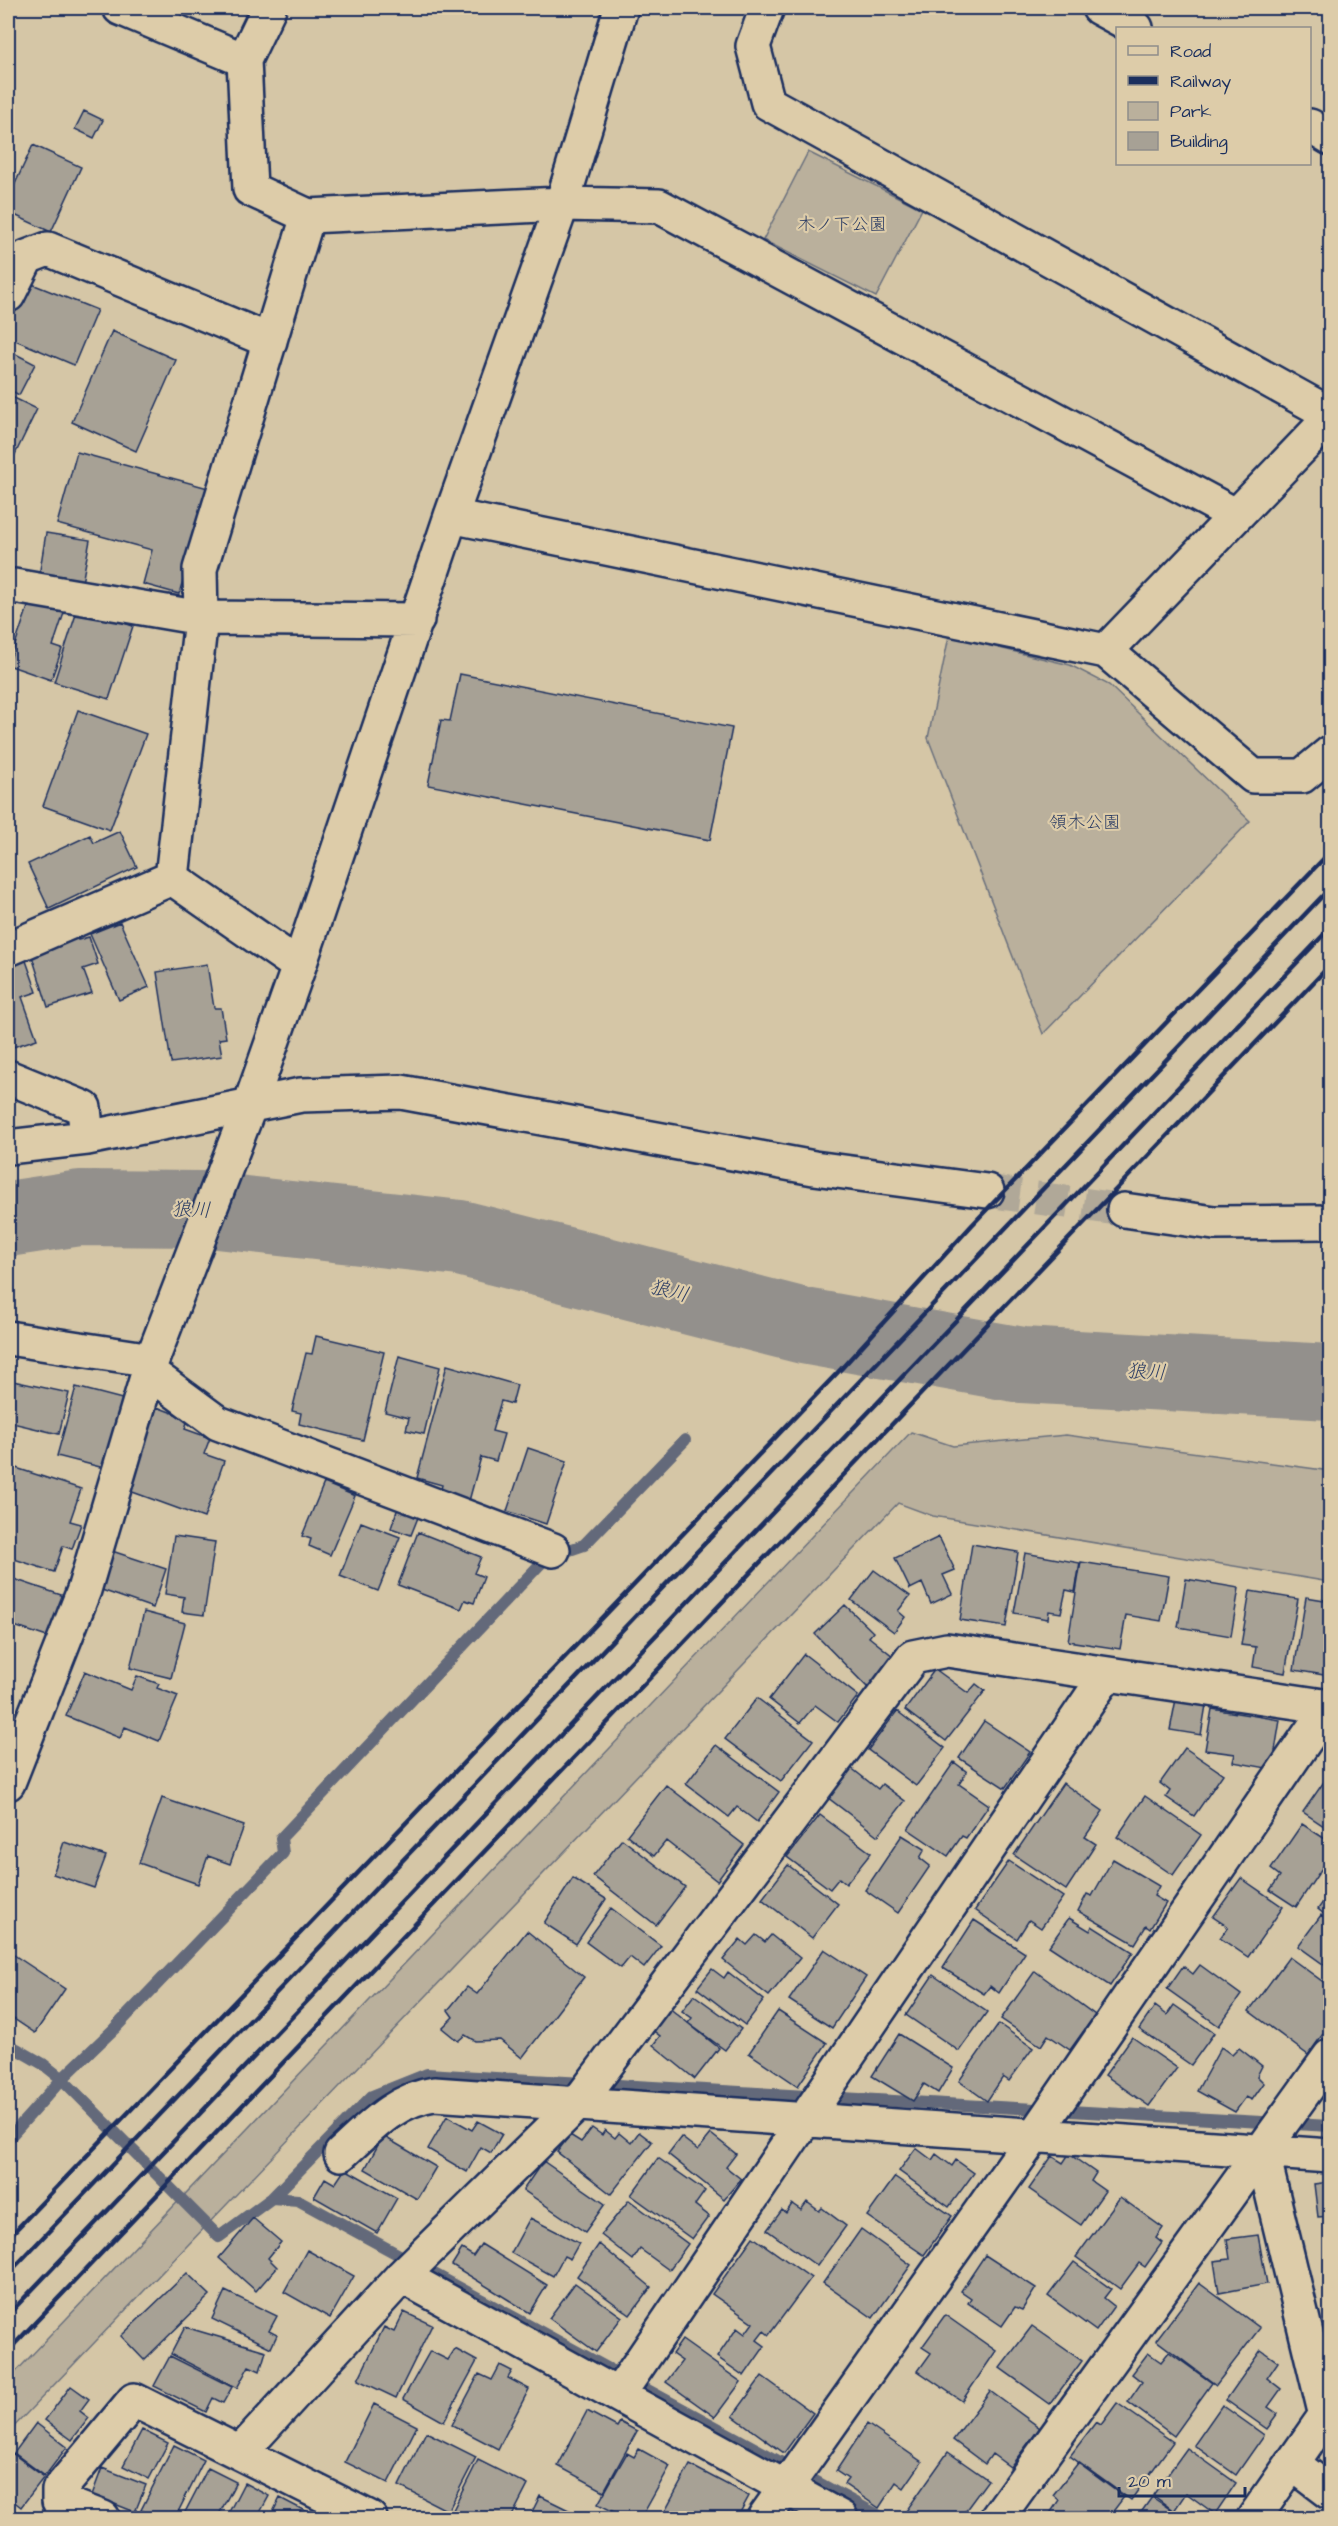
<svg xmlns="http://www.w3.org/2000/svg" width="1338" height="2526" viewBox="0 0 1338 2526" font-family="'Architects Daughter','Klee One',sans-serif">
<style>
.green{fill:#bab09c;stroke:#6a707d;stroke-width:1.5}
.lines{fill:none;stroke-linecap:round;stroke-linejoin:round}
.stream{stroke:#63697a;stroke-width:12}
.river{stroke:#93908c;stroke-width:76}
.building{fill:#a7a195;stroke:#1b2f5e;stroke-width:1.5}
.street-tunnel{stroke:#b0a898;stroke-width:33;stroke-dasharray:33 16;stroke-linecap:butt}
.street-casing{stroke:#1b2f5e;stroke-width:38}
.street{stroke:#ddcca9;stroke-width:33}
.rail{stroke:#1b2f5e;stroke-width:4.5}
.labels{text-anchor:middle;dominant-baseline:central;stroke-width:4.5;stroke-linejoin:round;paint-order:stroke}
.park-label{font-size:18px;fill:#2b3c64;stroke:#ddcca9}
.water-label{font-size:20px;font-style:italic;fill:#2d3e65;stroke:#ddcca9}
</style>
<rect width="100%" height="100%" fill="#d5c6a6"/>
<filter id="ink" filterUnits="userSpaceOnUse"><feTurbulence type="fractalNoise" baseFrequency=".0167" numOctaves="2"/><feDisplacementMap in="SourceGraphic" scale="12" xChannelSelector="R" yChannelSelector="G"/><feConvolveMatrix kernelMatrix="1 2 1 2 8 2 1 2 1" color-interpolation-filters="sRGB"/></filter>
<g filter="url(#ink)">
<path class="green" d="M808 152 922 209 876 297 763 240Z
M949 636 1070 665 1109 685 1250 821 1043 1034 928 738Z
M911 1432 953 1446 1066 1435 1330 1471V1582L933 1516 898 1503 8 2433V2380Z"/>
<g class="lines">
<path class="stream" d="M8 2044 43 2064 62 2079 219 2237 272 2198 372 2096 427 2074 1330 2126
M8 2139 62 2079 114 2029 283 1853 281 1838 546 1558 584 1545 685 1440
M272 2198 298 2200 883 2518"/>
<path class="river" d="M8 1219 80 1208 201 1209 460 1238 804 1326 1022 1365 1330 1382"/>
</g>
<path class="building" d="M84 111 103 120 94 138 75 129Z
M33 145 81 167 51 232 8 212V199Z
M27 282 97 310 74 365 8 337V328Z
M112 331 176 360 136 451 72 422Z
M8 350 35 364 19 395 8 389Z
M8 395 37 409 8 469Z
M77 452 208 488 179 594 143 584 152 550 57 524Z
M46 533 90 540 82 583 39 576Z
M30 601 64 613 53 646 62 649 51 680 8 665Z
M78 608 133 626 109 699 54 682Z
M460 674 732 728 710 840 428 785 441 720 450 721Z
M78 710 146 734 110 830 43 806Z
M120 831 137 867 49 909 28 864 90 835 94 843Z
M120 922 149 987 119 1000 90 934Z
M89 937 98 964 83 969 92 993 48 1007 31 953 77 938 78 940Z
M24 955 37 992 22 997 37 1039 13 1047 11 1040 8 1041V960Z
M207 964 214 1008H221L226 1038 219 1039 222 1056 171 1063 157 972Z
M316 1336 384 1352 363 1440 299 1424 301 1413 292 1411 306 1353 312 1354Z
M399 1356 440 1367 424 1434 406 1430 409 1418 385 1412Z
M447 1365 517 1385 512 1404 501 1401 492 1431 504 1434 496 1461 481 1457 469 1501 440 1493 442 1485 417 1478Z
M8 1379 13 1381 8 1402Z
M13 1381 69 1393 59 1434 8 1422V1405Z
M76 1387 126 1400 108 1469 57 1456Z
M157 1407 188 1419 185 1429 210 1438 204 1454 224 1461 204 1518 127 1490Z
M528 1448 567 1461 546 1524 507 1511Z
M16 1468 81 1489 70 1521 81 1524 72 1549 63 1546 54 1572 8 1557V1494Z
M324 1483 355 1496 330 1555 309 1546 311 1539 302 1536Z
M400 1502 421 1510 411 1535 391 1528Z
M361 1522 400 1537 378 1591 340 1576Z
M418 1532 481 1557 474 1573 484 1577 474 1603 465 1600 461 1609 398 1585Z
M174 1536 215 1542 204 1615 182 1612 184 1597 165 1594Z
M939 1537 955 1570 943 1575 952 1594 931 1604 922 1583 910 1589 895 1558Z
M972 1544 1018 1552 1006 1627 960 1620Z
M109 1550 166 1569 153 1608 96 1588Z
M1025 1553 1080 1563 1075 1592 1066 1590 1061 1613 1049 1611 1048 1619 1014 1613Z
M1081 1562 1169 1576 1161 1621 1126 1615 1120 1649 1068 1641Z
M874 1570 910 1596 898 1611 905 1617 894 1632 851 1600Z
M8 1577 64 1596 50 1638 8 1624Z
M1186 1579 1239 1588 1231 1636 1178 1627Z
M1250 1591 1298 1599 1285 1673 1253 1667 1256 1647 1241 1645Z
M1306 1597 1330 1601V1676L1294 1670Z
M845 1605 873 1632 869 1637 894 1657 870 1690 815 1634Z
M144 1612 185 1623 171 1678 130 1668Z
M804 1654 858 1696 838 1722 815 1705 800 1723 769 1699Z
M935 1669 968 1693 976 1684 985 1691 946 1741 905 1710Z
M85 1671 131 1690 137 1676 159 1684 157 1688 178 1696 159 1741 125 1727 120 1738 66 1716Z
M757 1698 813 1740 781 1781 725 1739Z
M1176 1699 1206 1705 1201 1735 1170 1730Z
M1212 1709 1280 1720 1272 1769 1233 1762 1235 1754 1205 1750Z
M897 1711 945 1748 916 1786 868 1750Z
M984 1721 1030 1752 1005 1788 959 1758Z
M716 1745 779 1792 757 1822 737 1807 729 1817 686 1784Z
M1185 1748 1223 1774 1194 1816 1166 1797 1170 1791 1160 1783Z
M954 1762 967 1772 959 1784 989 1805 966 1838 962 1836 948 1856 908 1829Z
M850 1767 878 1789 882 1784 905 1801 878 1836 827 1797Z
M1330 1773V1830L1303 1812Z
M1063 1783 1103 1811 1085 1837 1096 1844 1066 1890 1014 1855Z
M666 1785 744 1845 717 1881 666 1841 654 1856 627 1835Z
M1145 1796 1201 1835 1173 1875 1117 1837Z
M162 1798 244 1826 230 1864 208 1856 198 1884 139 1863Z
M820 1815 871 1853 846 1884 839 1878 830 1889 787 1857Z
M1302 1824 1330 1842V1856L1296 1907 1270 1890 1280 1876 1271 1869Z
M902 1835 925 1849 920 1858 930 1866 898 1913 865 1890Z
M622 1839 685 1887 656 1925 593 1876Z
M64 1842 106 1856 94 1888 53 1874Z
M1113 1859 1159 1886 1154 1896 1166 1903 1150 1929 1146 1926 1135 1944 1078 1911 1087 1894 1092 1896Z
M1009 1861 1063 1897 1041 1928 1029 1920 1017 1939 975 1910Z
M788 1865 838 1904 812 1938 762 1899Z
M573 1878 606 1899 576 1944 544 1923Z
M1241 1878 1283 1907 1248 1957 1220 1938 1228 1927 1213 1917Z
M1330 1892V1919L1318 1909Z
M611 1908 661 1946 644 1968 630 1957 621 1968 586 1942Z
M1321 1915 1330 1922V1969L1298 1946Z
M1069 1918 1090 1931 1092 1926 1133 1952 1110 1986 1049 1946Z
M974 1920 1025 1953 999 1993 990 1986 984 1994 943 1968Z
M527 1931 584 1977 522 2058 500 2040 475 2041 465 2035 458 2041 442 2028 453 2017 448 2010 467 1987 477 1994Z
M756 1935 765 1942 771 1935 800 1958 769 1996 723 1960 740 1939 747 1945Z
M824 1949 866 1977 832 2028 789 2000Z
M8 1951 65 1989 35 2033 8 2015Z
M1289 1957 1330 1987V2024L1308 2055 1249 2011Z
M1200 1965 1241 1995 1219 2026 1167 1989 1183 1966 1193 1974Z
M712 1969 724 1978 728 1972 764 2000 745 2025 697 1988Z
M1035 1971 1095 2015 1070 2050 1048 2035 1041 2046 1001 2019Z
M933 1975 987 2012 959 2051 906 2015Z
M694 1995 741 2029 725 2050 688 2023 692 2018 682 2011Z
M1174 2005 1214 2033 1191 2065 1139 2029 1155 2006 1167 2015Z
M668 2007 719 2048 695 2079 653 2045 660 2036 651 2029Z
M778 2011 827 2043 798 2086 749 2053Z
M999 2024 1033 2048 1009 2081 1003 2077 987 2101 959 2081Z
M899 2034 953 2068 938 2093 924 2084 913 2101 872 2076Z
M1132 2037 1177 2068 1149 2106 1105 2075Z
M1221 2047 1232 2055 1239 2048 1262 2066 1257 2076 1264 2083 1252 2100 1246 2097 1235 2112 1197 2091Z
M447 2116 472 2130 478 2121 502 2134 491 2153 481 2147 467 2172 428 2149Z
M592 2128 602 2135 605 2130 615 2138 619 2133 631 2143 639 2132 652 2142 611 2194 557 2152 570 2135 581 2142Z
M711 2134 736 2154 726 2167 741 2179 724 2199 668 2154 681 2137 698 2150Z
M383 2136 436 2167 417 2199 365 2169Z
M916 2148 932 2160 936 2154 952 2166 956 2160 974 2173 949 2207 899 2171Z
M1069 2154 1096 2173 1091 2181 1105 2191 1081 2225 1029 2189 1052 2156 1063 2163Z
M658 2158 705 2191 695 2205 709 2216 692 2239 631 2195Z
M543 2161 605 2204 585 2232 523 2190Z
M345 2169 397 2198 377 2233 314 2197 325 2178 335 2184Z
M895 2177 952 2216 924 2255 867 2216Z
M1330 2182V2216L1318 2217 1314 2184Z
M1120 2197 1163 2228 1156 2238 1162 2243 1145 2267 1139 2263 1120 2289 1076 2257Z
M629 2200 688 2244 669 2270 640 2249 633 2260 601 2235Z
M807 2202 819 2211 822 2208 846 2226 817 2266 767 2230 782 2210 786 2213 792 2204 801 2210Z
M253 2218 281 2242 268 2258 277 2267 256 2291 219 2258Z
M530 2218 579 2243 570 2259 564 2256 553 2276 511 2253Z
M1330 2222V2255L1326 2223Z
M861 2229 911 2265 873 2318 823 2283Z
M1258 2235 1267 2284 1219 2293 1214 2261 1230 2259 1227 2239Z
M753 2237 811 2278 769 2335 764 2331 757 2340 765 2346 744 2376 717 2357 737 2328 745 2334 753 2323 712 2294Z
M481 2244 547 2285 530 2313 452 2265 462 2249 473 2256Z
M599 2244 651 2287 630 2315 577 2276Z
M307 2250 354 2276 330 2318 284 2292Z
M985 2255 1036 2288 1022 2310 1015 2307 1002 2326 968 2303 971 2298 961 2291Z
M1074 2262 1111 2289 1104 2298 1114 2306 1096 2331 1048 2296Z
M187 2273 210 2295 144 2360 121 2336Z
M575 2283 622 2317 596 2352 549 2318Z
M1199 2283 1260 2328 1216 2385 1156 2340Z
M225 2291 277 2316 269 2331 277 2335 271 2348 212 2319Z
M404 2312 432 2325 396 2398 358 2380 384 2327 394 2332Z
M945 2315 996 2351 962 2401 918 2371 931 2353 922 2347Z
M1032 2326 1082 2361 1050 2404 1000 2368Z
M185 2327 266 2351 260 2371 249 2366 237 2388 171 2354Z
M682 2340 741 2382 715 2417 666 2382 682 2361 672 2354Z
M455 2349 477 2361 444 2422 403 2399 430 2351 448 2360Z
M1261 2350 1278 2362 1267 2378 1281 2389 1268 2407 1278 2414 1267 2429 1226 2400Z
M1169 2352 1212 2383 1174 2436 1128 2402 1142 2382 1132 2374 1148 2353 1161 2362Z
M170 2356 232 2387 223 2403 213 2398 206 2412 154 2386Z
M500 2365 512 2371 508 2378 529 2389 498 2449 452 2425 479 2374 492 2380Z
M762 2376 813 2413 784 2453 733 2416Z
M71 2386 89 2399 80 2411 89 2418 72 2440 45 2420Z
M990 2391 1040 2428 1010 2467 992 2454 985 2464 953 2440Z
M1117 2403 1173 2442 1131 2500 1070 2456 1096 2422 1101 2425Z
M374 2404 417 2426 388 2483 345 2462Z
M1222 2405 1264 2435 1236 2475 1194 2445Z
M587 2411 617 2427 620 2422 637 2431 604 2491 558 2466Z
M36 2423 67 2447 45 2476 14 2453Z
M867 2424 922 2462 904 2488 896 2482 879 2508 844 2484 848 2479 836 2471Z
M142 2430 168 2443 149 2479 123 2466Z
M426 2432 476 2457 448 2511 399 2486Z
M174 2445 204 2460 175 2518H158L141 2510Z
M1187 2448 1236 2483 1215 2514 1186 2493 1174 2511 1153 2495Z
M639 2449 670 2466 641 2518H626L598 2504 627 2453 634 2457Z
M948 2452 988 2480 960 2518H910L904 2514Z
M12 2453 44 2477 21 2507 8 2497V2459Z
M478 2460 528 2485 511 2518H449Z
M1078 2463 1124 2497 1108 2518H1047L1059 2500 1053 2495Z
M690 2465 749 2496 737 2518 662 2517Z
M102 2468 146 2485 135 2512 92 2495Z
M208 2468 236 2482 217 2518H182Z
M244 2483 269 2496 257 2518H226Z
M540 2496 585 2518H529Z
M1152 2497 1183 2518H1137Z
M280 2498 311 2514 309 2518H270Z
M8 2511 20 2516 18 2518H8Z
M36 2512 50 2518H33Z"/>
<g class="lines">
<path class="street-tunnel" d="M987 1191 1124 1210"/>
<g class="street-casing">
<path id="street" d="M120 8 244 60 250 189 308 216 200 569 201 618 172 878
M767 8 753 46 768 103 1330 414
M1099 8 1136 28
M244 60 269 8
M1310 126 1330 138
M308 216 562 204 659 206 1235 515
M8 295 27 257 48 249 270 341
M451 516 1106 651 1253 776H1302L1330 753
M8 589 14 586 201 618 417 620
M1106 651 1330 418
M172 878 299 966
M8 949 172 878
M8 1077 84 1108 87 1138
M8 1147 87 1138 301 1095 401 1092 814 1168 987 1191
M1124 1210 1214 1223 1330 1222
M8 1338 152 1360
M149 1372 218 1423 553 1550
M8 1783 84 1590 152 1360 250 1105 299 966 451 516 562 204 621 8
M1262 2151 1326 2416
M341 2154C370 2128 394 2100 434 2094L1330 2156
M402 2276 841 2518
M618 2395 1107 1674
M240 2453 402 2276 577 2104 913 1657 947 1650 1330 1707
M1293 2464 1330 2492
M103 2518 59 2501V2490L134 2400 370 2518
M764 2518 1034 2136 1328 1707
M997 2518 1330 2056
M1254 2518 1330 2409"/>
</g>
<use href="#street" class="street"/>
<path class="rail" d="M8 2238 841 1369 972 1225 1330 852
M8 2274 1330 888
M8 2315 1330 928
M8 2351 1330 965"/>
</g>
</g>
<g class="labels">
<g class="park-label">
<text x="842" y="224">木ノ下公園</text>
<text x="1085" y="822">領木公園</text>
</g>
<g class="water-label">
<text transform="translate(191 1210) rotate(2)">狼川</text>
<text transform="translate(669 1291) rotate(14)">狼川</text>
<text transform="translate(1146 1372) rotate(3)">狼川</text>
</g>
</g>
<rect width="1338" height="2526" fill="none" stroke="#ddcca9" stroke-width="30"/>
<rect x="15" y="15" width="1308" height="2496" fill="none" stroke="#1b2f5e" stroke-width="2" filter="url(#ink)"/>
<rect x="1116" y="27" width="195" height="138" fill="#ddcca9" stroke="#8f8d8b" stroke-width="1.5"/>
<rect x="1128" y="46" width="30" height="9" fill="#ddcca9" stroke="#8f8d8b" stroke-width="1.5"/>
<text x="1170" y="57" font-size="18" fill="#1b2f5e">Road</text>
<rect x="1128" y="76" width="30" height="9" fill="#1b2f5e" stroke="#8f8d8b" stroke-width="1.5"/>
<text x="1170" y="87" font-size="18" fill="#1b2f5e">Railway</text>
<rect x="1128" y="102" width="30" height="18" fill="#bab09c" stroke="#8f8d8b" stroke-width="1.5"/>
<text x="1170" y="117" font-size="18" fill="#1b2f5e">Park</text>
<rect x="1128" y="132" width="30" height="18" fill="#a7a195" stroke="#8f8d8b" stroke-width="1.5"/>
<text x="1170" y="147" font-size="18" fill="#1b2f5e">Building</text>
<path d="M1119 2487v9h126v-9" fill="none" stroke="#1b2f5e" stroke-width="3"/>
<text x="1128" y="2487" font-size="18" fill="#1b2f5e" stroke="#ddcca9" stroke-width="4.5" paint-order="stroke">20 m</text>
</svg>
